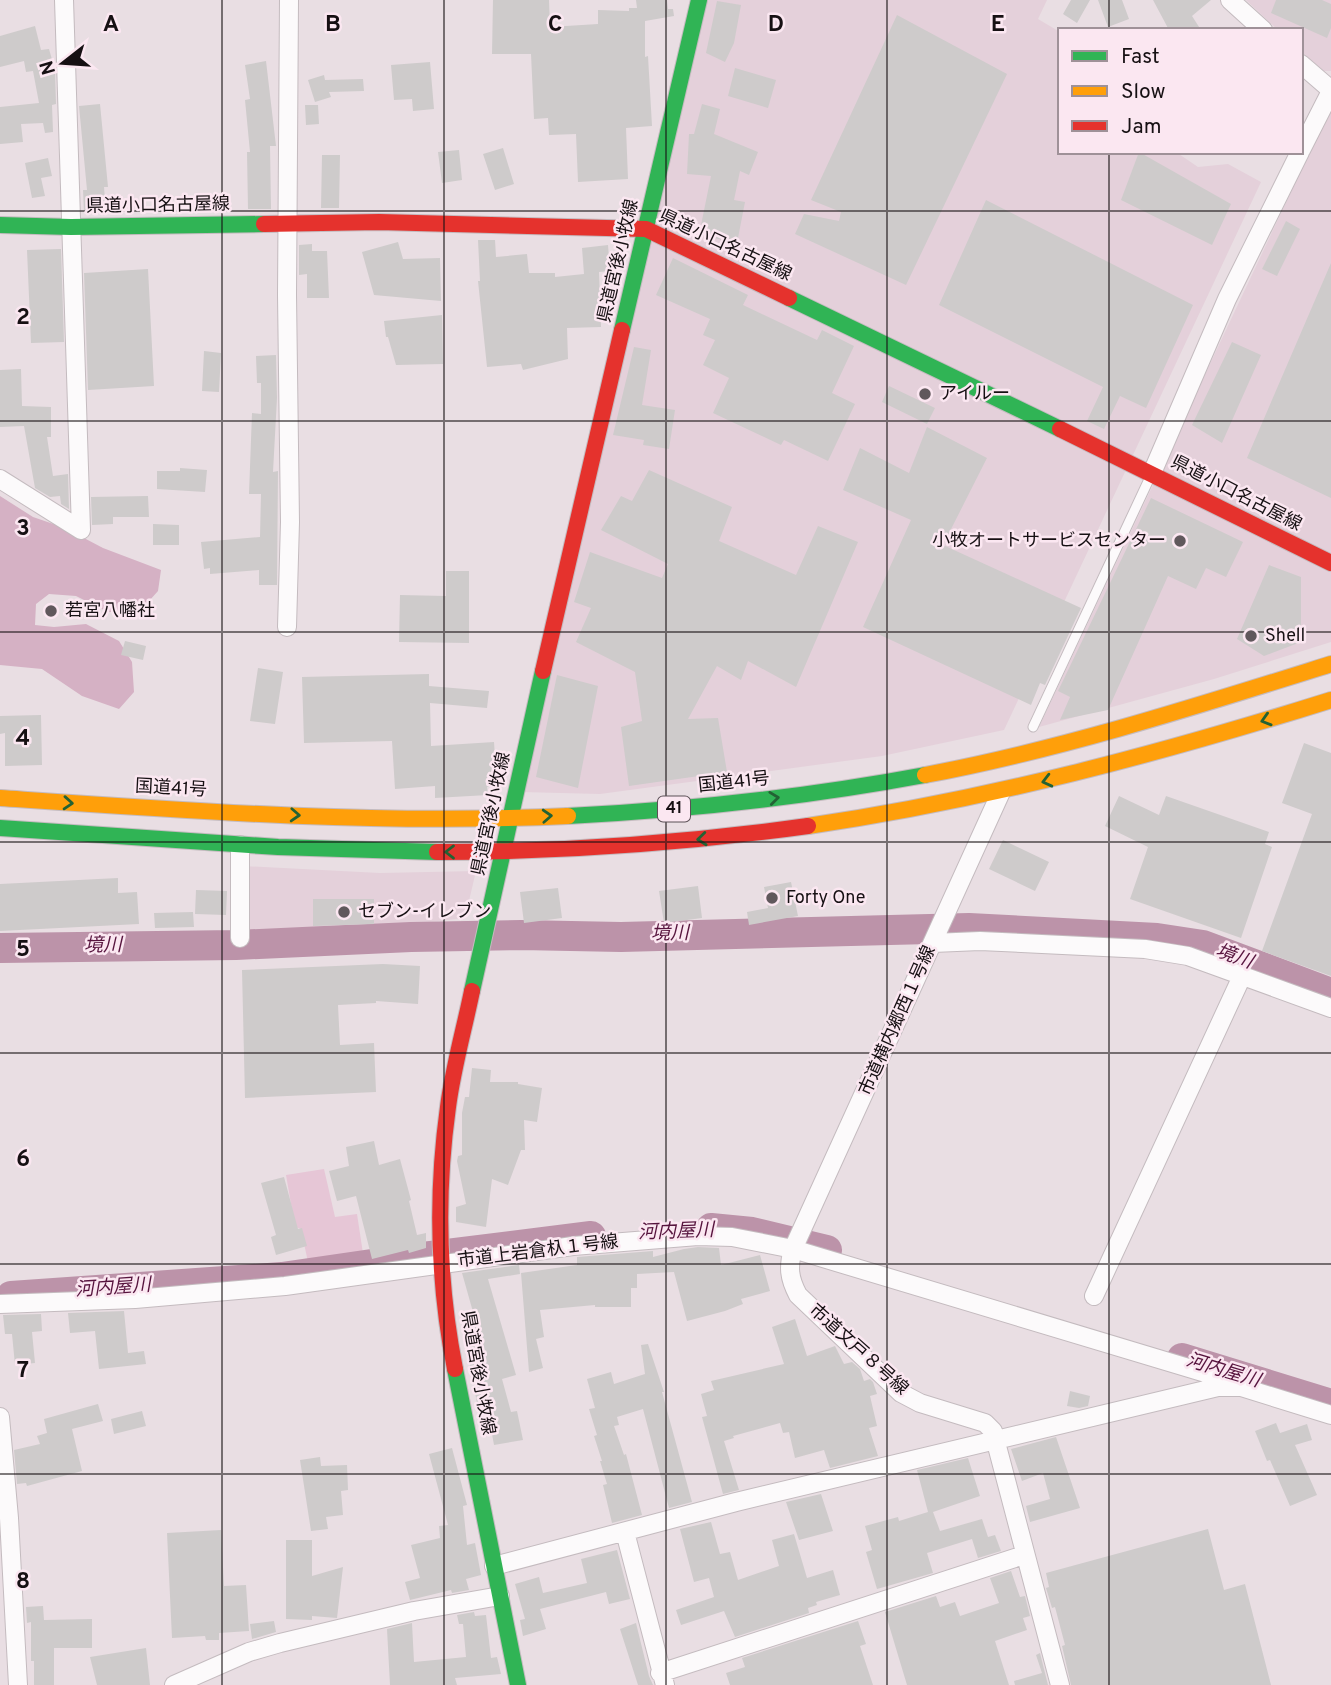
<svg xmlns="http://www.w3.org/2000/svg" width="1331" height="1685" viewBox="0 0 1331 1685" font-family="Overpass,'Noto Sans JP',sans-serif">
<style>
.built{fill:#e4d0da}
.green{fill:#e6c6d6}
.forest{fill:#d5b1c4}
.lines{fill:none;stroke-linecap:round;stroke-linejoin:round}
.river{stroke:#bc93a9;stroke-width:30}
.building{fill:#cecbcb}
.lane-casing{stroke:#c4bbbf;stroke-width:11}
.street-casing{stroke:#c4bbbf;stroke-width:20}
.fast-casing{stroke:#c4bbbf;stroke-width:18}
.slow-casing{stroke:#c4bbbf;stroke-width:18}
.jam-casing{stroke:#c4bbbf;stroke-width:18}
.lane{stroke:#fcfafb;stroke-width:9}
.street{stroke:#fcfafb;stroke-width:18}
.fast{stroke:#30b455;stroke-width:16}
.slow{stroke:#ff9f0a;stroke-width:16}
.jam{stroke:#e5322d;stroke-width:16}
.oneway{stroke:#236234}
.grid{fill:none;stroke:#161013;stroke-width:2;stroke-opacity:0.55}
.poi-dot{fill:#60585c;stroke:#fbe7f1;stroke-width:2.5}
.labels{text-anchor:middle;dominant-baseline:central;stroke-width:5;stroke-linejoin:round;paint-order:stroke}
.shield{fill:#fbe7f1;stroke:#5b5056;stroke-width:2}
.shield-label{font-size:16px;font-weight:bold;fill:#161013}
.street-label{font-size:18px;fill:#161013;stroke:#fbe7f1}
.poi-label{font-size:18px;fill:#161013;stroke:#fbe7f1;text-anchor:start}
.water-label{font-size:19px;font-style:italic;fill:#57143e;stroke:#fbe7f1}
.grid-label{font-size:23px;text-anchor:middle;font-weight:bold;fill:#161013;stroke:#fbe7f1;stroke-width:5;stroke-linejoin:round;paint-order:stroke}
</style>
<rect width="100%" height="100%" fill="#e9dee3"/>
<path class="built" d="M704 0H1047L1038 19 1060 32V152H1176L1198 167 1228 164 1261 182 1004 730 882 756 600 794 521 792Z
M1246 0H1331V71H1324L1301 51V30H1278Z
M1331 107V642L1214 679 1039 727Z
M243 866 380 873 476 871 465 918 368 929 245 930Z"/>
<path class="green" d="M324 1169 335 1217 357 1214 364 1260 309 1267 301 1229 295 1227 286 1175Z"/>
<path class="forest" d="M0 496 33 517 65 528 103 548 161 570 158 591 140 611 108 612 76 596 49 594 36 604 35 625 54 627 86 624 119 641 132 662 134 692 119 709 82 696 42 669 0 665Z"/>
<g class="lines">
<path class="river" d="M0 948 236 945 411 937 521 935 621 937 969 928 1157 938 1203 945 1331 993
M711 1228 752 1232 827 1250
M11 1296 282 1277 413 1258 591 1236
M1182 1358 1331 1404"/>
</g>
<path class="building" d="M493 0H549L550 27 598 24V10L629 11V8H637L636 0H667L668 9H673L674 16 645 21V57L648 56 652 126 626 128 628 179 578 182 576 134 549 135 548 118 534 119 531 54H492Z
M1071 0H1090L1077 23 1063 14Z
M1098 0H1122L1129 19 1108 27Z
M1153 0H1211L1192 16 1201 30H1169Z
M1276 0H1322L1331 4V28L1327 38 1271 13Z
M717 1 741 5 734 43 725 62 706 53Z
M897 15 1007 74 906 285 795 234 804 214 839 221 841 212 811 200Z
M35 26 41 50 49 49 55 70 56 104 52 105 53 132 45 133 43 123 21 124 23 142 0 144V107L39 103 33 71 26 72 24 61 0 67V36Z
M266 61 276 146H270L271 209H248L247 152H250L245 100 250 99 245 65Z
M430 62 434 109 413 111 412 99 394 100 391 65Z
M735 68 776 80 768 108 728 96Z
M324 75 325 80 363 79 364 91 329 92 331 97 315 102 308 80Z
M100 104 108 187H104L106 212H84L83 190H87L79 106Z
M702 104 720 109 714 134 758 152 749 175 740 171 734 200 745 202 737 243 699 235 711 176 687 174 689 134H694Z
M305 105H318L319 124 306 125Z
M503 148 514 184 495 190 483 154Z
M459 150 462 180 442 183 438 152Z
M1139 152 1231 204 1212 245 1121 200Z
M322 155H340L339 208H321Z
M48 158 52 176 41 178 45 196 32 198 25 163Z
M986 200 1193 305 1146 408 1120 396 1104 429 1087 421 1103 387 939 305Z
M1286 221 1300 229 1277 276 1262 269Z
M478 240H495L496 257 527 254 529 273H555V277L584 274 582 248 608 245 610 271 599 272 601 327 567 328 568 359 523 370 521 364 487 367 478 281H480Z
M398 242 403 259 440 258 441 301 374 295 362 252Z
M312 244V251H327L329 298H307V274L299 275V245Z
M61 249 64 342 31 343 27 250Z
M673 258 748 295 743 305 817 340 822 330 854 346 832 393 855 404 828 461 784 440 781 445 713 413 729 378 703 365 715 340 703 335 710 319 656 295Z
M1331 263V498L1247 458Z
M148 269 154 386 88 390 84 273Z
M442 315 443 364 396 365 388 337H386L384 321Z
M1232 342 1261 355 1222 443 1192 425Z
M634 347 651 350 642 405 675 410 669 449 643 445 644 440 613 435Z
M204 351 221 353 219 392 202 391Z
M276 355 277 398 273 472 278 471 277 585H259V570L210 574V568L204 569 201 542 260 537 261 494H249L252 413 261 414V383H257L256 356Z
M21 369 22 406 51 407V437H47L53 476 68 474 69 509 61 504 60 496 50 497 35 488 24 426 0 427V370Z
M889 386 935 408 927 424 882 402Z
M927 427 987 458 943 545 1081 608 1045 685 1040 683 1031 705 863 627 911 520 843 490 860 448 909 473Z
M180 468 207 470 205 492 157 489V471H180Z
M649 470 732 507 719 541 796 575 818 526 858 542 796 687 748 661 741 680 717 666 688 719 718 718 727 772 629 786 621 727 642 721 635 672 576 642 591 608 574 602 590 552 662 578 668 564 601 530 621 496 632 501Z
M148 496 149 517H113V524L92 525 91 497Z
M1151 498 1243 542 1226 577 1206 568 1196 589 1168 576 1108 710 1060 720 1070 697 1058 691Z
M153 524 179 525V545H153Z
M1269 565 1301 577V642L1264 656 1237 639Z
M446 571H469V643L399 642 400 595 446 596Z
M125 641 146 646 143 660 121 655Z
M258 668 283 672 275 724 250 721Z
M429 674V686L489 691 487 708 430 703 431 746 494 742 497 787H487L488 795 435 798V786L395 789 392 741 304 743 302 677Z
M557 675 598 686 578 788 536 777Z
M41 715 42 765 5 766V733L0 734V716Z
M1304 743 1331 753V976L1262 951 1312 814 1282 803Z
M1119 796 1159 815 1166 796 1269 832 1265 844 1272 847 1241 938 1130 899 1148 847 1105 826Z
M1003 840 1049 862 1035 891 989 869Z
M118 878V893L137 892 139 924 0 931V884Z
M791 882 798 916 749 925 747 912 768 908 764 887Z
M698 886 702 918 664 923 659 891Z
M558 888 562 918 524 923 520 892Z
M196 890 227 891 226 915 195 914Z
M313 899H374V924L313 926Z
M193 912 194 927 155 928 154 913Z
M383 964 420 966 418 1004 376 1001V1003L338 1005 340 1045 374 1043 376 1092 245 1098 242 970Z
M472 1068 491 1070 490 1082H518V1084L542 1088 537 1122 524 1120 525 1150H521L508 1185 492 1179 486 1227 456 1222V1207L466 1204 457 1161 458 1156 462 1155V1113L465 1097H469Z
M374 1141 379 1165 400 1159 411 1200 409 1201 417 1235 426 1233V1248L409 1253 408 1250 372 1259 356 1196 337 1201 329 1171 349 1166 346 1147Z
M284 1177 298 1229 302 1228 307 1246 276 1255 271 1237 276 1235 261 1183Z
M698 1247 719 1248 721 1265 760 1255 770 1291 741 1299 743 1304 725 1311 687 1321 674 1272 637 1274V1288H631V1307H595V1305L540 1310 544 1337 536 1339 543 1368 529 1372 521 1273 577 1265V1257L653 1251V1257L684 1249Z
M519 1265 520 1274 488 1279 516 1375 502 1379 511 1412 517 1411 523 1440 494 1445 486 1401 477 1403 467 1350 464 1334 474 1332 471 1320 475 1319 462 1273Z
M124 1311 128 1353 144 1351 146 1364 99 1369 95 1331 70 1333 68 1313Z
M41 1314 42 1331 32 1332 35 1363 15 1365 12 1334H5L3 1315Z
M795 1319 807 1356 835 1346 844 1364 852 1362 860 1369 864 1381 870 1379 873 1382 877 1394 870 1396 877 1426 869 1428 878 1456 830 1468 824 1450 795 1458 789 1432 783 1433 780 1423 733 1436 734 1438 724 1441 739 1490 723 1494 702 1417 707 1416 701 1394 714 1390 711 1381 784 1364 772 1327Z
M648 1344 664 1392H662L692 1502 669 1508 643 1409 617 1417 619 1425 614 1426 624 1455 626 1454 642 1515 612 1523 603 1485 607 1484 600 1461H602L594 1436 597 1435 589 1409 595 1408 587 1379 611 1372 614 1384 645 1374 641 1345Z
M1070 1391 1090 1396 1088 1406 1079 1408 1067 1406Z
M98 1404 103 1421 72 1429 82 1471 27 1486 26 1483 17 1484 14 1450 40 1444 37 1436 47 1433 44 1419Z
M142 1411 146 1426 114 1434 111 1419Z
M1276 1423 1280 1433 1307 1424 1312 1440 1295 1445 1317 1495 1290 1506 1270 1460 1267 1461 1255 1431Z
M1056 1437 1080 1508 1030 1522 1026 1506 1050 1499 1043 1473 1022 1481 1011 1449Z
M452 1448 467 1505 463 1506 467 1545 475 1543 481 1575 466 1579 469 1590 452 1593 451 1590 410 1600 405 1582 420 1578 411 1545 440 1538 439 1526 448 1525 429 1454Z
M320 1457 321 1466 347 1465 348 1490 341 1491 343 1515 326 1517 328 1529 311 1531 300 1460Z
M968 1458 980 1496 933 1512 940 1531 982 1519 988 1537 995 1535 1001 1551 978 1558 972 1539 927 1553 933 1573 877 1589 866 1552 872 1550 865 1526 898 1517 899 1521 928 1512 917 1470Z
M821 1494 833 1531 799 1540 786 1502Z
M711 1522 720 1554 730 1552 738 1580 779 1566 772 1540 794 1534 807 1578 833 1570 840 1595 816 1602 817 1605 808 1608 809 1613 735 1637 724 1611 681 1625 676 1610 714 1597 709 1578 694 1582 680 1529Z
M1208 1529 1224 1590 1245 1584 1271 1685H1071L1062 1646 1065 1645 1055 1607 1052 1608 1046 1588 1049 1587 1046 1573Z
M221 1530 224 1586 246 1585 249 1631 219 1633V1640H206L205 1636 172 1638 167 1533Z
M286 1540H312V1576L343 1567 337 1618 312 1616V1620L286 1619Z
M617 1550 630 1599 609 1604 606 1592 540 1609 546 1629 523 1636 520 1620 525 1619 515 1584 539 1577 543 1593 587 1583 581 1559Z
M1011 1571 1020 1597 1025 1596 1030 1616 1023 1618 1027 1630 995 1641 1009 1685H907L885 1612 936 1596 940 1607 955 1602 960 1616 999 1603 990 1578Z
M43 1606 44 1620 92 1619V1648H54V1685H34V1661H31V1622L27 1623 26 1607Z
M474 1612 475 1616 486 1615 491 1658 497 1657 501 1674 455 1678 457 1685H390L387 1629 412 1623 414 1662 466 1657 463 1624H459L457 1615Z
M274 1621 276 1632 252 1639 250 1624Z
M858 1621 866 1644 860 1646 873 1685H730L726 1673 745 1667 742 1658Z
M636 1623 649 1676 653 1685H638L620 1629Z
M146 1648 150 1685H97L90 1657Z
M1040 1653 1048 1685H1015L1014 1681 1042 1673 1036 1655Z"/>
<g class="lines">
<g class="lane-casing">
<path id="lane" d="M1033 727 1151 475"/>
</g>
<g class="street-casing">
<path id="street" d="M64 0 81 530
M1230 0 1263 30
M1301 64 1331 90
M1301 150 1331 91
M1152 473 1227 299 1300 152
M0 479 81 530
M287 627 290 522 287 295 289 0
M1001 792 793 1249C788 1267 789 1278 798 1295L901 1393 920 1403 985 1423 993 1431 1060 1685
M240 938V845
M933 943 980 941 1145 949 1188 956 1331 1008
M1094 1296 1243 974
M0 1304 135 1299 285 1286 573 1246 698 1236 732 1237 793 1249 1212 1375 1218 1387
M0 1417 9 1518 18 1685
M625 1532 665 1685
M494 1566 736 1502 1218 1387H1241L1331 1415
M660 1673 1024 1555
M174 1685 249 1652 280 1643 414 1611 500 1596"/>
</g>
<g class="fast-casing">
<path id="fast" d="M0 225 71 227 264 224
M789 298 1060 429
M622 330 699 0
M568 816C688 810 807 797 925 775
M0 828 278 847 437 852
M472 991 543 671
M455 1369 518 1685"/>
</g>
<g class="slow-casing">
<path id="slow" d="M925 775C1063 749 1197 706 1331 664
M0 798C189 811 378 825 568 816
M808 826C986 800 1159 754 1331 700"/>
</g>
<g class="jam-casing">
<path id="jam" d="M264 224 379 222 646 229 789 298
M1060 429 1331 563
M543 671 622 330
M437 852C561 852 685 843 808 826
M455 1369C438 1283 436 1193 448 1107 453 1068 464 1030 472 991"/>
</g>
<use href="#lane" class="lane"/>
<use href="#street" class="street"/>
<use href="#fast" class="fast"/>
<use href="#slow" class="slow"/>
<use href="#jam" class="jam"/>
</g>
<defs><path id="oneway-chevron" d="M-2-3.5L2.5 0L-2 3.5" fill="none" stroke-width="1.6" stroke-linecap="round" stroke-linejoin="round" transform="scale(1.75)"/></defs>
<g class="oneway">
<use href="#oneway-chevron" transform="translate(1266 720) rotate(163)"/>
<use href="#oneway-chevron" transform="translate(1047 781) rotate(166)"/>
<use href="#oneway-chevron" transform="translate(774 798) rotate(-7)"/>
<use href="#oneway-chevron" transform="translate(68 803) rotate(4)"/>
<use href="#oneway-chevron" transform="translate(295 815) rotate(3)"/>
<use href="#oneway-chevron" transform="translate(547 816) rotate(-3)"/>
<use href="#oneway-chevron" transform="translate(702 839) rotate(174)"/>
<use href="#oneway-chevron" transform="translate(450 852) rotate(180)"/>
</g>
<path class="grid" d="M222 0V1685M444 0V1685M666 0V1685M887 0V1685M1109 0V30M1109 152V1685M0 211H1331M0 421H1331M0 632H1331M0 842H1331M0 1053H1331M0 1264H1331M0 1474H1331"/>
<g class="poi-dot">
<circle cx="925" cy="394" r="7"/>
<circle cx="1180" cy="541" r="7"/>
<circle cx="51" cy="611" r="7"/>
<circle cx="1251" cy="636" r="7"/>
<circle cx="772" cy="898" r="7"/>
<circle cx="344" cy="912" r="7"/>
</g>
<g class="labels">
<rect class="shield" x="658" y="796.5" width="32" height="25" rx="5"/>
<g class="shield-label">
<text x="674" y="809">41</text>
</g>
<g class="street-label">
<text transform="translate(158 206) rotate(-1)">県道小口名古屋線</text>
<text transform="translate(725 246) rotate(25)">県道小口名古屋線</text>
<text transform="translate(619 261) rotate(-77)">県道宮後小牧線</text>
<text transform="translate(1236 494) rotate(27)">県道小口名古屋線</text>
<text transform="translate(734 783) rotate(-6)">国道41号</text>
<text transform="translate(171 789) rotate(3)">国道41号</text>
<text transform="translate(492 814) rotate(-78)">県道宮後小牧線</text>
<text transform="translate(898 1021) rotate(-66)">市道横内郷西１号線</text>
<text transform="translate(538 1252) rotate(-7)">市道上岩倉杁１号線</text>
<text transform="translate(858 1350) rotate(42)">市道文戸８号線</text>
<text transform="translate(477 1373) rotate(80)">県道宮後小牧線</text>
</g>
<g class="poi-label">
<text x="939" y="394">アイルー</text>
<text x="1166" y="541" text-anchor="end">小牧オートサービスセンター</text>
<text x="65" y="611">若宮八幡社</text>
<text x="1265" y="636">Shell</text>
<text x="786" y="898">Forty One</text>
<text x="358" y="912">セブン-イレブン</text>
</g>
<g class="water-label">
<text transform="translate(670 934) rotate(-1)">境川</text>
<text transform="translate(103 946) rotate(-1)">境川</text>
<text transform="translate(1234 957) rotate(20)">境川</text>
<text transform="translate(676 1232) rotate(-2)">河内屋川</text>
<text transform="translate(113 1288) rotate(-4)">河内屋川</text>
<text transform="translate(1223 1371) rotate(17)">河内屋川</text>
</g>
</g>
<g class="grid-label">
<text x="111" y="31">A</text>
<text x="333" y="31">B</text>
<text x="555" y="31">C</text>
<text x="776" y="31">D</text>
<text x="998" y="31">E</text>
<text x="23" y="324">2</text>
<text x="23" y="535">3</text>
<text x="23" y="745">4</text>
<text x="23" y="956">5</text>
<text x="23" y="1166">6</text>
<text x="23" y="1377">7</text>
<text x="23" y="1588">8</text>
</g>
<rect x="1058" y="28" width="245" height="126" fill="#fbe7f1" stroke="#9f9198" stroke-width="2"/>
<rect x="1072" y="51" width="35" height="10" fill="#30b455" stroke="#9f9198" stroke-width="2"/>
<text x="1121" y="63" font-size="21" fill="#161013">Fast</text>
<rect x="1072" y="86" width="35" height="10" fill="#ff9f0a" stroke="#9f9198" stroke-width="2"/>
<text x="1121" y="98" font-size="21" fill="#161013">Slow</text>
<rect x="1072" y="121" width="35" height="10" fill="#e5322d" stroke="#9f9198" stroke-width="2"/>
<text x="1121" y="133" font-size="21" fill="#161013">Jam</text>
<g transform="translate(63 63) rotate(253)" stroke="#fbe7f1" stroke-width="5" paint-order="stroke">
<path d="M0-5L12 26L0 18L-12 26Z" fill="#161013"/>
<text y="-10" font-size="19" font-weight="bold" text-anchor="middle" fill="#161013">N</text>
</g>
</svg>
